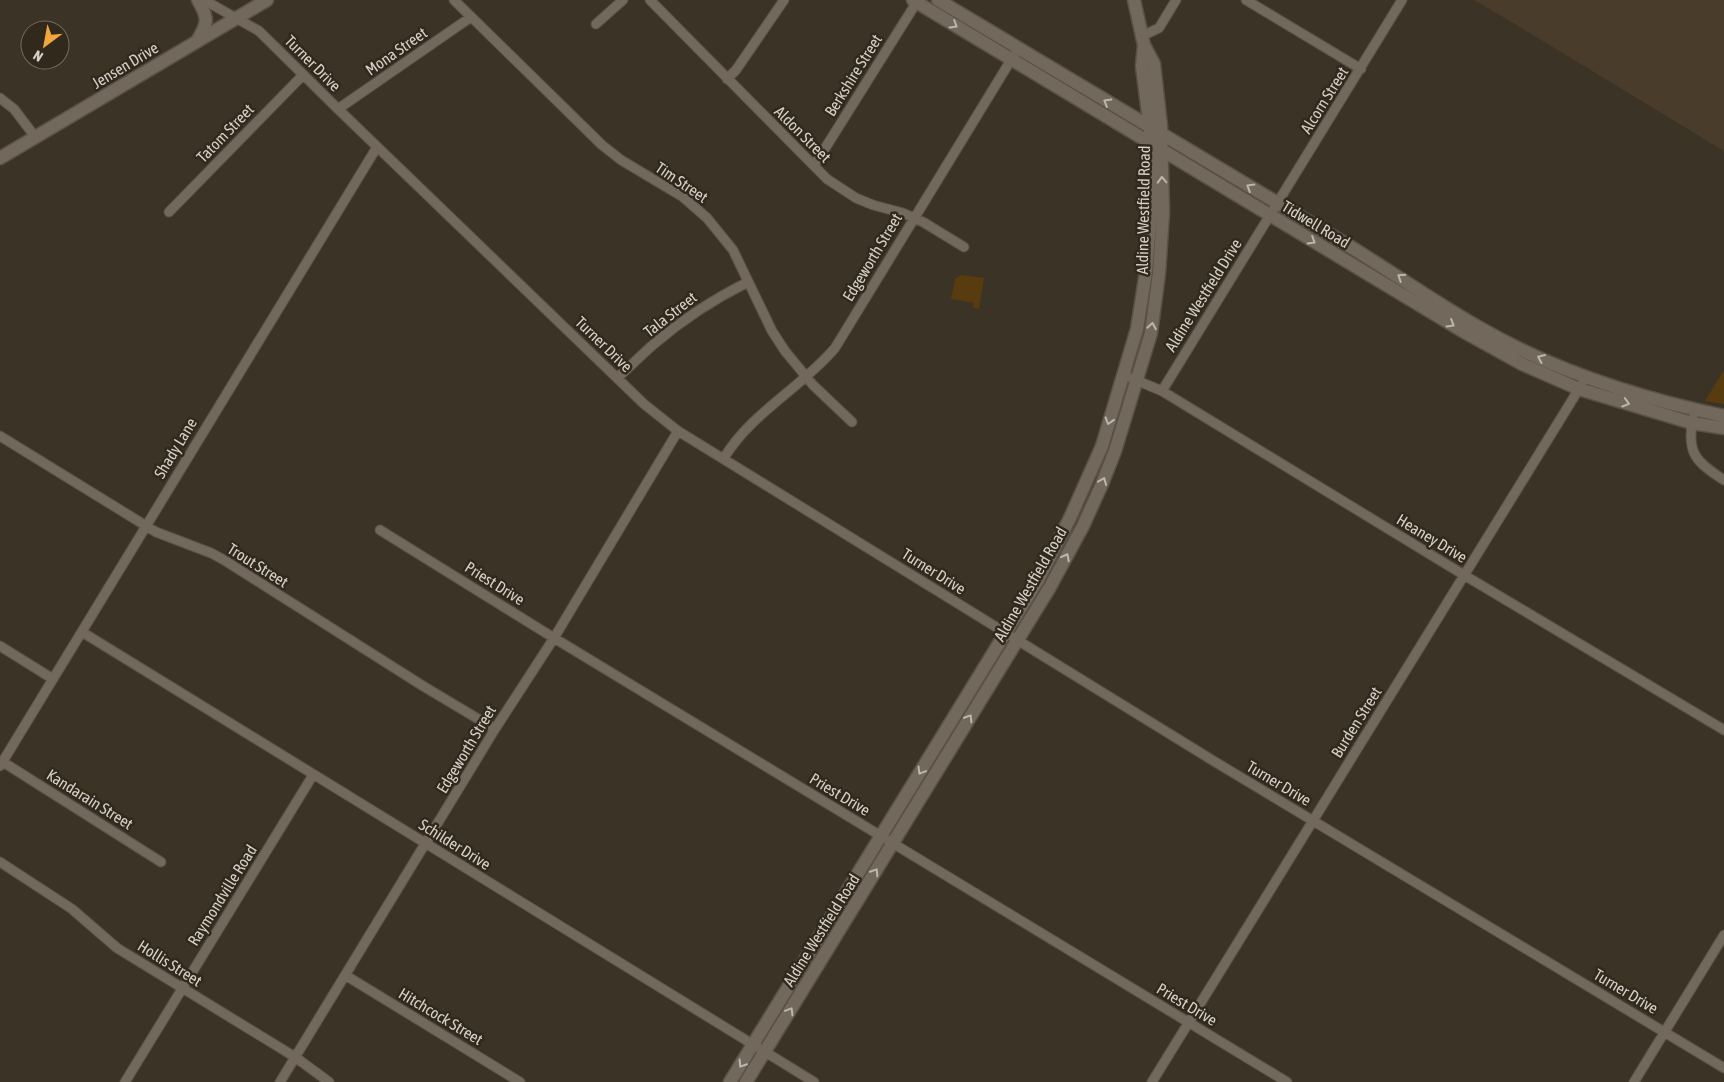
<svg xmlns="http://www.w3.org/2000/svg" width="1724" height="1082" viewBox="0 0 1724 1082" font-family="'Asap Condensed',sans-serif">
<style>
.built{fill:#4a3c2a}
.green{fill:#583b0e}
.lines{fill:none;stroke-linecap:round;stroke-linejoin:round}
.street-casing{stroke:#595148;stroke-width:11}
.secondary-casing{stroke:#595148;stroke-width:15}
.street{stroke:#72685b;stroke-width:9}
.secondary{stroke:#72685b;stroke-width:12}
.oneway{stroke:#bdb6ae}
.labels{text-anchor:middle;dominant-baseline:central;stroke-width:5;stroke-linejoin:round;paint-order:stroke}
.street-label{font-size:16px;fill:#d6d0c9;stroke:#32291d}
</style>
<rect width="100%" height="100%" fill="#3c3327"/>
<path class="built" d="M1474 0H1724V151L1510 21Z"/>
<path class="green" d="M961 275 984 278 979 309 973 308 974 303 951 299 955 279Z
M1724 370V404L1705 401Z"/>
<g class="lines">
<g class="street-casing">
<path id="street" d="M204 0 259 31 338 109 644 404 678 431 1212 760 1724 1068
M454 0 602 145 621 160 683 197 707 218 733 250 772 331 785 351 813 385 852 422
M650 0 827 179 856 198 873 205 903 213 923 222 964 247
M1246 0 1361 69
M596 24 623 0
M1142 36 1159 28 1176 0
M727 79 736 70 784 0
M0 98 14 109 36 138
M338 109 471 17
M814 166 918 0
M169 212 303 75
M617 378C630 367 641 355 654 344 683 319 714 299 748 282
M1131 378 1162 391 1464 575 1724 730
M1162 391 1402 0
M1693 418C1686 453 1696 462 1724 480
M0 436 156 532 211 553 224 560 423 686 495 729
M724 458C751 413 801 388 835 348L1014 55
M380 530 554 638 1287 1082
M82 632 814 1082
M0 646 53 679
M3 762 161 862
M0 766 377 147
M0 862 72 909 117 948 295 1057 329 1082
M345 975 520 1082
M125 1082 313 775
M280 1082 495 729 554 638 678 431
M1152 1082 1582 384
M1634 1082 1724 935"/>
</g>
<g class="secondary-casing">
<path id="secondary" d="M913 0 1466 333 1522 364 1579 389 1692 423 1724 428
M938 0C1069 79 1200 158 1331 235 1382 265 1429 299 1480 328 1556 372 1639 398 1724 416
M197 41C208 24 209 18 198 0
M0 158 267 0
M730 1082 1038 580 1070 518 1102 446 1137 329 1146 272 1151 213 1150 129 1142 66 1144 45
M746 1082 1050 587 1083 526 1102 484 1115 451 1151 333 1159 273 1163 213 1161 126 1154 64 1144 45 1134 0"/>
</g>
<use href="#street" class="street"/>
<use href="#secondary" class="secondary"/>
</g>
<defs><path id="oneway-chevron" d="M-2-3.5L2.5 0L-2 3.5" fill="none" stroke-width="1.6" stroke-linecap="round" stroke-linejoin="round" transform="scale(1.25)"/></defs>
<g class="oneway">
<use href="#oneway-chevron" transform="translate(954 25) rotate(31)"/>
<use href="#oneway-chevron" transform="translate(1107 102) rotate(-149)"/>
<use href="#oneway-chevron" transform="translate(1162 180) rotate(-92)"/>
<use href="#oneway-chevron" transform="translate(1250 187) rotate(-149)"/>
<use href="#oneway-chevron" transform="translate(1312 241) rotate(31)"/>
<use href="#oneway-chevron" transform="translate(1401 277) rotate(-147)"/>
<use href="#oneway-chevron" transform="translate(1451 324) rotate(31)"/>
<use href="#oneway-chevron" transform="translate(1152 326) rotate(-81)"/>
<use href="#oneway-chevron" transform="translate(1541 358) rotate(-156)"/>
<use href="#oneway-chevron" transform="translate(1626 403) rotate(17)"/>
<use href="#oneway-chevron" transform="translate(1109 421) rotate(107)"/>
<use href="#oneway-chevron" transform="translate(1103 481) rotate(-68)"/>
<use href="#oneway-chevron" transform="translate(1066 557) rotate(-62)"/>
<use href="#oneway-chevron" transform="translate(969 718) rotate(-58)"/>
<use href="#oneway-chevron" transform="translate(921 771) rotate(121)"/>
<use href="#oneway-chevron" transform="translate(875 872) rotate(-58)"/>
<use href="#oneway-chevron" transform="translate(790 1011) rotate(-59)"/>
<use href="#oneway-chevron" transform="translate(742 1064) rotate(122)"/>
</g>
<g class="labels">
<g class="street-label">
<text transform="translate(396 51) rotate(-35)">Mona Street</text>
<text transform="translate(313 63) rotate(45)">Turner Drive</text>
<text transform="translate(125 65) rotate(-31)">Jensen Drive</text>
<text transform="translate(853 75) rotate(-58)">Berkshire Street</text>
<text transform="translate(1324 100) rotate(-58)">Alcorn Street</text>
<text transform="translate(225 133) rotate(-46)">Tatom Street</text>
<text transform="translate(803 134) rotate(45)">Aldon Street</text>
<text transform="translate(682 182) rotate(34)">Tim Street</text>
<text transform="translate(1143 210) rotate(-89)">Aldine Westfield Road</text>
<text transform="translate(1316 224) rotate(31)">Tidwell Road</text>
<text transform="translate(872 257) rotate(-59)">Edgeworth Street</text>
<text transform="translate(1203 295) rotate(-58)">Aldine Westfield Drive</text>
<text transform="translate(670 314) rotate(-38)">Tala Street</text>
<text transform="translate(604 344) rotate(44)">Turner Drive</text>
<text transform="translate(175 448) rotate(-59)">Shady Lane</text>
<text transform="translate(1432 538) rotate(31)">Heaney Drive</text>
<text transform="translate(258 565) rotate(32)">Trout Street</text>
<text transform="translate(934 571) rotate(32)">Turner Drive</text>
<text transform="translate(495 583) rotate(32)">Priest Drive</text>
<text transform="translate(1030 584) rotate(-60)">Aldine Westfield Road</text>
<text transform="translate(1356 722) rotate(-58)">Burden Street</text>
<text transform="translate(466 749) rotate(-59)">Edgeworth Street</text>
<text transform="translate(1279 783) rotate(31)">Turner Drive</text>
<text transform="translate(840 794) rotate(31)">Priest Drive</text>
<text transform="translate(90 799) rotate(32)">Kandarain Street</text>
<text transform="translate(455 844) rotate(32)">Schilder Drive</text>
<text transform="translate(222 895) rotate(-58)">Raymondville Road</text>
<text transform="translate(821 930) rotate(-58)">Aldine Westfield Road</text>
<text transform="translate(170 963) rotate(32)">Hollis Street</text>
<text transform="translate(1626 991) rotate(31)">Turner Drive</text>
<text transform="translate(1187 1004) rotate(31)">Priest Drive</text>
<text transform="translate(441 1016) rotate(31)">Hitchcock Street</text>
</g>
</g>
<g transform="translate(45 45) rotate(212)"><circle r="24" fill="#32291d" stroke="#746c62"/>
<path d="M0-4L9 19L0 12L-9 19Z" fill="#efa73d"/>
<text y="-8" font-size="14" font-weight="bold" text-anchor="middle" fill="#d6d0c9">N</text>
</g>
</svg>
